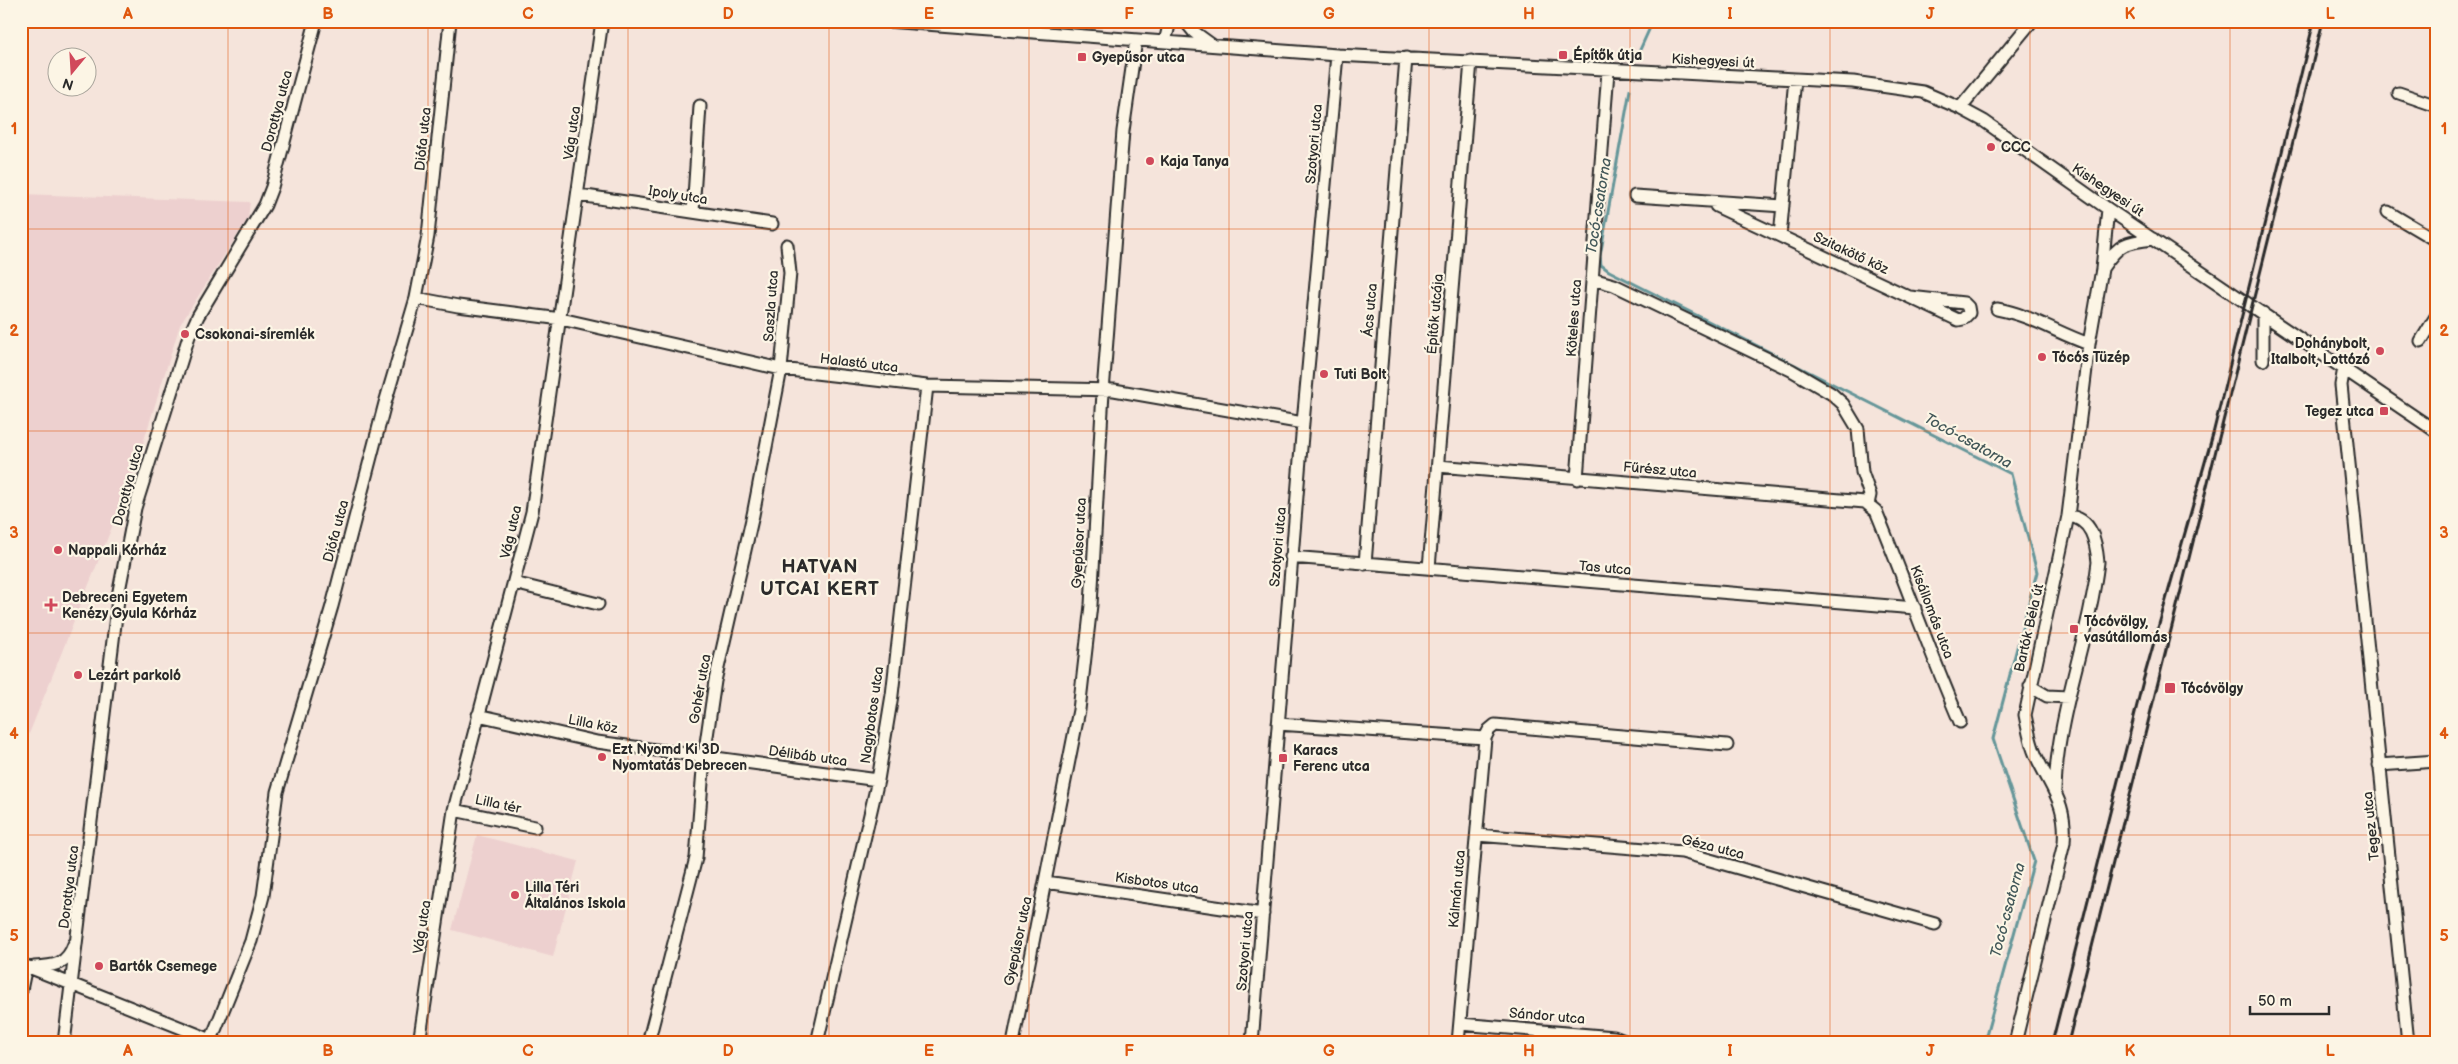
<svg xmlns="http://www.w3.org/2000/svg" width="2458" height="1064" viewBox="0 0 2458 1064" font-family="'Balsamiq Sans',sans-serif">
<style>
.built{fill:#edd0cf}
.lines{fill:none;stroke-linecap:round;stroke-linejoin:round}
.stream{stroke:#659699;stroke-width:3}
.minor-casing{stroke:#2b2b2b;stroke-width:15}
.minor{stroke:#fcf5e5;stroke-width:11}
.rail{stroke:#2b2b2b;stroke-width:3}
.grid{fill:none;stroke:#df570e;stroke-width:1;stroke-opacity:0.55}
.poi-dot{fill:#d1495b;stroke:#fcf5e5;stroke-width:2}
.labels{text-anchor:middle;dominant-baseline:central;stroke-width:4.5;stroke-linejoin:round;paint-order:stroke}
.poi-label{font-size:14px;font-weight:bold;fill:#2b2b2b;stroke:#fcf5e5;text-anchor:start}
.street-label{font-size:14px;fill:#2b2b2b;stroke:#fcf5e5}
.water-label{font-size:15px;font-style:italic;fill:#435859;stroke:#fcf5e5}
.district-label{font-size:19px;font-weight:bold;letter-spacing:1px;fill:#2b2b2b;stroke:#fcf5e5}
.neatline{fill:none;stroke:#df570e;stroke-width:2}
.grid-label{font-size:16px;text-anchor:middle;font-weight:bold;fill:#df570e}
</style>
<rect width="100%" height="100%" fill="#f5e4db"/>
<filter id="ink" filterUnits="userSpaceOnUse"><feTurbulence type="fractalNoise" baseFrequency=".02" numOctaves="2"/><feDisplacementMap in="SourceGraphic" scale="10" xChannelSelector="R" yChannelSelector="G"/><feConvolveMatrix kernelMatrix="1 2 1 2 8 2 1 2 1" color-interpolation-filters="sRGB"/></filter>
<g filter="url(#ink)">
<path class="built" d="M21 194 250 202 248 218 180 325 134 472 21 754Z
M477 835 578 861 553 957 452 930Z"/>
<g class="lines">
<path class="stream" d="M1639 52 1653 21
M1630 90 1600 256 1601 265 1609 271 2011 474 2037 572 1993 739 2034 861 1984 1043"/>
<g class="minor-casing">
<path id="minor" d="M886 21 1337 55 1853 82 1923 92 1960 108 1984 121 2108 209 2437 432
M1185 21 1194 32 1212 45
M1165 42 1170 21
M1795 79 1780 236 1958 320 1963 319 1969 313 1968 307 1964 303 1910 297
M2399 93 2437 106
M1960 108 2032 21
M579 195 772 224
M1635 196 1783 206
M1716 206 1780 236
M693 212 700 106
M2388 212 2437 241
M2103 267C2119 244 2125 242 2153 239
M1592 279 1614 285 1791 370 1832 394 1843 404 1858 429 1862 472 1870 495 1868 504
M416 298 458 306 561 319 781 369 927 386 1114 390 1303 423
M1997 309C2031 315 2057 333 2089 344
M2421 341 2437 315
M2263 360V313
M2344 368 2341 385 2408 1043
M1438 466 1865 502 1876 511C1905 581 1930 653 1960 722
M1577 479 1608 71
M1291 557 1915 608
M1365 564 1406 58
M1429 568 1471 61
M514 583 598 604
M2030 686 2047 696 2069 697
M478 715 597 742 878 780
M1278 724 1485 738
M2379 765 2437 761
M2055 790C2057 713 2089 639 2098 562 2096 542 2092 518 2068 516
M454 810 535 827
M1477 835 1682 852 1935 924
M1046 882 1263 914
M21 964 219 1043
M34 967C54 966 67 965 74 944
M21 990 26 966
M1460 1024 1614 1037 1630 1043
M211 1040 251 941 263 896 277 792 332 606 385 403 416 298 428 236 450 21
M64 1043 119 591 135 508 189 336 198 316 265 205 272 187 316 21
M419 1043 454 810 532 512 602 21
M648 1043 696 858 704 757 715 681 753 515 781 369 790 273 787 245
M817 1043 878 780 892 695 927 386
M1013 1043 1079 710 1091 605 1103 392 1123 131 1136 40
M1252 1043 1303 423 1337 55
M1458 1043 1485 738 1489 730 1495 725 1727 745
M2015 1043 2064 843C2067 803 2052 790 2036 756 2030 743 2028 729 2025 715L2068 516 2089 344 2102 269 2108 209"/>
</g>
<use href="#minor" class="minor"/>
<path class="rail" d="M2052 1043 2143 681 2213 434 2314 21
M2068 1043 2323 21"/>
</g>
</g>
<path class="grid" d="M228 21V1043M428 21V1043M628 21V1043M829 21V1043M1029 21V1043M1229 21V1043M1429 21V1043M1630 21V1043M1830 21V1043M2030 21V1043M2230 21V1043M21 229H2437M21 431H2437M21 633H2437M21 835H2437"/>
<g class="poi-dot">
<rect x="1558" y="50" width="10" height="10" rx="2.5"/>
<rect x="1077" y="52" width="10" height="10" rx="2.5"/>
<circle cx="1991" cy="147" r="5"/>
<circle cx="1150" cy="161" r="5"/>
<circle cx="185" cy="334" r="5"/>
<circle cx="2380" cy="351" r="5"/>
<circle cx="2042" cy="357" r="5"/>
<circle cx="1324" cy="374" r="5"/>
<rect x="2379" y="406" width="10" height="10" rx="2.5"/>
<circle cx="58" cy="550" r="5"/>
<path d="M48.5 597.5h5v5h5v5h-5v5h-5v-5h-5v-5h5z"/>
<rect x="2069" y="624" width="10" height="10" rx="2.5"/>
<circle cx="78" cy="675" r="5"/>
<rect x="2164" y="682" width="12" height="12" rx="2.5"/>
<circle cx="602" cy="757" r="5"/>
<rect x="1278" y="753" width="10" height="10" rx="2.5"/>
<circle cx="515" cy="895" r="5"/>
<circle cx="99" cy="966" r="5"/>
</g>
<g class="labels">
<g class="poi-label">
<text x="1573" y="55">Építők útja</text>
<text x="1092" y="57">Gyepűsor utca</text>
<text x="2001" y="147">CCC</text>
<text x="1160" y="161">Kaja Tanya</text>
<text x="195" y="334">Csokonai-síremlék</text>
<text x="2370" y="343" text-anchor="end">Dohánybolt,<tspan x="2370" dy="16">Italbolt, Lottózó</tspan></text>
<text x="2052" y="357">Tócós Tüzép</text>
<text x="1334" y="374">Tuti Bolt</text>
<text x="2374" y="411" text-anchor="end">Tegez utca</text>
<text x="68" y="550">Nappali Kórház</text>
<text x="62" y="597">Debreceni Egyetem<tspan x="62" dy="16">Kenézy Gyula Kórház</tspan></text>
<text x="2084" y="621">Tócóvölgy,<tspan x="2084" dy="16">vasútállomás</tspan></text>
<text x="88" y="675">Lezárt parkoló</text>
<text x="2181" y="688">Tócóvölgy</text>
<text x="612" y="749">Ezt Nyomd Ki 3D<tspan x="612" dy="16">Nyomtatás Debrecen</tspan></text>
<text x="1293" y="750">Karacs<tspan x="1293" dy="16">Ferenc utca</tspan></text>
<text x="525" y="887">Lilla Téri<tspan x="525" dy="16">Általános Iskola</tspan></text>
<text x="109" y="966">Bartók Csemege</text>
</g>
<g class="street-label">
<text transform="translate(1713 61) rotate(3)">Kishegyesi út</text>
<text transform="translate(277 111) rotate(-75)">Dorottya utca</text>
<text transform="translate(572 133) rotate(-82)">Vág utca</text>
<text transform="translate(423 139) rotate(-84)">Diófa utca</text>
<text transform="translate(1314 144) rotate(-85)">Szotyori utca</text>
<text transform="translate(2108 190) rotate(34)">Kishegyesi út</text>
<text transform="translate(678 195) rotate(9)">Ipoly utca</text>
<text transform="translate(1851 253) rotate(25)">Szitakötő köz</text>
<text transform="translate(771 306) rotate(-86)">Saszla utca</text>
<text transform="translate(1370 310) rotate(-85)">Ács utca</text>
<text transform="translate(1435 314) rotate(-85)">Építők utcája</text>
<text transform="translate(1574 318) rotate(-86)">Köteles utca</text>
<text transform="translate(859 363) rotate(7)">Halastó utca</text>
<text transform="translate(1660 470) rotate(5)">Fűrész utca</text>
<text transform="translate(128 485) rotate(-75)">Dorottya utca</text>
<text transform="translate(336 531) rotate(-75)">Diófa utca</text>
<text transform="translate(511 532) rotate(-77)">Vág utca</text>
<text transform="translate(1079 543) rotate(-87)">Gyepűsor utca</text>
<text transform="translate(1278 547) rotate(-85)">Szotyori utca</text>
<text transform="translate(1605 568) rotate(5)">Tas utca</text>
<text transform="translate(1932 612) rotate(69)">Kisállomás utca</text>
<text transform="translate(2029 628) rotate(-77)">Bartók Béla út</text>
<text transform="translate(700 689) rotate(-80)">Gohér utca</text>
<text transform="translate(872 715) rotate(-82)">Nagybotos utca</text>
<text transform="translate(593 724) rotate(11)">Lilla köz</text>
<text transform="translate(808 756) rotate(8)">Délibáb utca</text>
<text transform="translate(498 804) rotate(12)">Lilla tér</text>
<text transform="translate(2371 826) rotate(-96)">Tegez utca</text>
<text transform="translate(1713 847) rotate(14)">Géza utca</text>
<text transform="translate(1157 883) rotate(8)">Kisbotos utca</text>
<text transform="translate(69 887) rotate(-83)">Dorottya utca</text>
<text transform="translate(1457 889) rotate(-85)">Kálmán utca</text>
<text transform="translate(422 927) rotate(-81)">Vág utca</text>
<text transform="translate(1018 941) rotate(-78)">Gyepűsor utca</text>
<text transform="translate(1245 951) rotate(-85)">Szotyori utca</text>
<text transform="translate(1547 1016) rotate(5)">Sándor utca</text>
</g>
<g class="water-label">
<text transform="translate(1599 206) rotate(-81)">Tocó-csatorna</text>
<text transform="translate(1968 441) rotate(29)">Tocó-csatorna</text>
<text transform="translate(2008 910) rotate(-75)">Tocó-csatorna</text>
</g>
<g class="district-label">
<text x="820" y="567">HATVAN<tspan x="820" dy="22">UTCAI KERT</tspan></text>
</g>
</g>
<rect width="2458" height="1064" fill="none" stroke="#fcf5e5" stroke-width="55"/>
<g transform="translate(72 72) rotate(198)"><circle r="24" fill="#fcf5e5" stroke="#a8a49b"/>
<path d="M0-4L9 19L0 12L-9 19Z" fill="#d1495b"/>
<text y="-8" font-size="14" font-weight="bold" text-anchor="middle" fill="#2b2b2b">N</text>
</g>
<path d="M2250 1006v8h79v-8" fill="none" stroke="#2b2b2b" stroke-width="2.5"/>
<text x="2258" y="1006" font-size="15" fill="#2b2b2b" stroke="#fcf5e5" stroke-width="4" paint-order="stroke">50 m</text>
<rect x="28" y="28" width="2402" height="1008" class="neatline"/>
<g class="grid-label">
<text x="128" y="19">A</text>
<text x="328" y="19">B</text>
<text x="528" y="19">C</text>
<text x="728" y="19">D</text>
<text x="929" y="19">E</text>
<text x="1129" y="19">F</text>
<text x="1329" y="19">G</text>
<text x="1529" y="19">H</text>
<text x="1730" y="19">I</text>
<text x="1930" y="19">J</text>
<text x="2130" y="19">K</text>
<text x="2330" y="19">L</text>
<text x="14" y="134">1</text>
<text x="2444" y="134">1</text>
<text x="14" y="336">2</text>
<text x="2444" y="336">2</text>
<text x="14" y="538">3</text>
<text x="2444" y="538">3</text>
<text x="14" y="739">4</text>
<text x="2444" y="739">4</text>
<text x="14" y="941">5</text>
<text x="2444" y="941">5</text>
<text x="128" y="1056">A</text>
<text x="328" y="1056">B</text>
<text x="528" y="1056">C</text>
<text x="728" y="1056">D</text>
<text x="929" y="1056">E</text>
<text x="1129" y="1056">F</text>
<text x="1329" y="1056">G</text>
<text x="1529" y="1056">H</text>
<text x="1730" y="1056">I</text>
<text x="1930" y="1056">J</text>
<text x="2130" y="1056">K</text>
<text x="2330" y="1056">L</text>
</g>
</svg>
